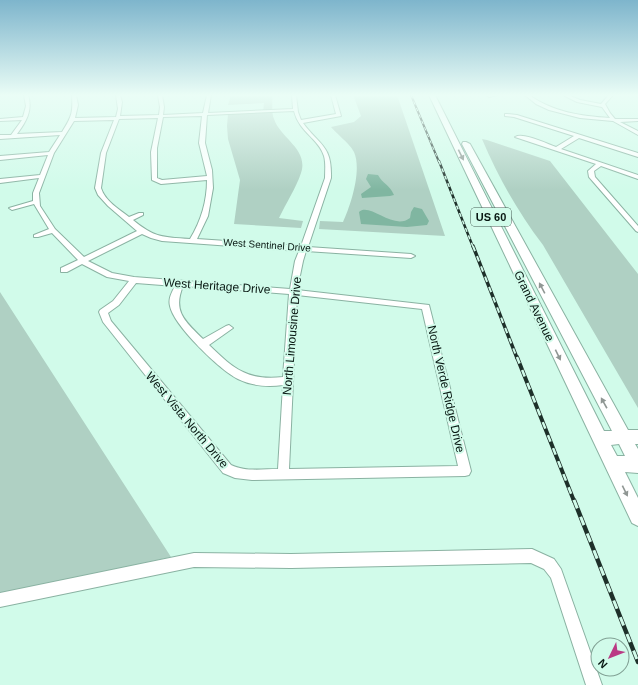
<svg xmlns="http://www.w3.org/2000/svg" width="638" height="685" viewBox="0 0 638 685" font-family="Helvetica,sans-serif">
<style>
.green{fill:#afd0c3}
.water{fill:#80b6a1}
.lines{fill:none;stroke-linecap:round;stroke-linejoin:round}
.minor-casing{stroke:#8ab2a2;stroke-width:2}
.highway-casing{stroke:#8ab2a2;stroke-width:2}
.minor{fill:#fff;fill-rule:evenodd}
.highway{fill:#fff;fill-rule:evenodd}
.rail-far4-casing{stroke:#1e302a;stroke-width:2}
.rail-far3-casing{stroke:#1e302a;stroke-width:2.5}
.rail-far2-casing{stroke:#1e302a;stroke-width:3.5}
.rail-far1-casing{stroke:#1e302a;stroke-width:4}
.rail-casing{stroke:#1e302a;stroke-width:4.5}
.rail-far4{stroke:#d1fbea;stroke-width:1;stroke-dasharray:3.5;stroke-linecap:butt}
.rail-far3{stroke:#d1fbea;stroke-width:1.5;stroke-dasharray:4;stroke-linecap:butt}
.rail-far2{stroke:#d1fbea;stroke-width:2;stroke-dasharray:5.5;stroke-linecap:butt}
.rail-far1{stroke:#d1fbea;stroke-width:2.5;stroke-dasharray:7;stroke-linecap:butt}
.rail{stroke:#d1fbea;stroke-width:3;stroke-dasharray:9;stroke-linecap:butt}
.oneway{fill:#909794}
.labels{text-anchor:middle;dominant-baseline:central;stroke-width:4;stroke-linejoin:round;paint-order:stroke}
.far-street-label{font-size:10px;fill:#081712;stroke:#d1fbea}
.shield{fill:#d1fbea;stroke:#445b53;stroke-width:1}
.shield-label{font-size:11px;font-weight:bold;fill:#081712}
.street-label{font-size:12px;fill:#081712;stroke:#d1fbea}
</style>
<rect width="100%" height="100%" fill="#d1fbea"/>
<path class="green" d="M231 95H272C273 103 271 112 274 119 280 138 309 149 301 173 296 188 286 203 279 218L303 221 301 228 234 224 240 180 228 139 227 126 228 114 263 113 264 103 228 105Z
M353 95H397L445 236 319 229 320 221 343 222C351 205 362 170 354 152 351 145 336 133 331 127L354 122 361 116Z
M482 139 487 140 550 161 638 274V408L543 245C518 212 498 177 482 139Z
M0 292 171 557 0 594Z"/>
<path class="water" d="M368 174 378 175C383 184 389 184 394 195L390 196 362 198 361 194 371 187 366 179Z
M414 207 422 209 429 221 427 225 407 227 361 224 359 212C370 202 393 231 410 218L411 212Z"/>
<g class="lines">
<g class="minor-casing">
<path id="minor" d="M24 95H28C33 110 26 122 17 134L62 132C72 116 73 113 72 95H76L78 105 75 118 116 117 118 109 116 95H120L122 102 120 116 159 115 160 107 158 95H162L164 107 163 115 203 113 207 95H211L208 113 293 109 292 95H296L298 112 301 120 336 114 331 95H335L341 116 303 123C320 146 332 145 331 178L308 247 411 254 415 256 411 258 306 251 303 261 297 290 429 305 471 471 469 475 465 476 252 480 235 478 223 473 103 322 99 312 100 310 113 301 129 281 107 277 82 264 67 272H61V268L78 260 52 233 38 237H34V235L49 229 34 204 12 210 9 208 33 201V193L39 178 0 183V179L40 175 48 155 0 160V156L49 152 60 135 0 139V135H11L22 120 0 121V119L23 117 26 106ZM294 111C299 132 319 139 324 156 326 163 325 171 325 178L301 246 197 239 208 216 213 188 212 170 205 143 207 115ZM202 116 199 143 207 176 162 180 157 178V148L163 117ZM158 118 151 152 152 180 161 184 207 180C207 201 201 221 190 239 162 237 155 238 133 220L143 215V213H139L129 217C119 209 105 201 101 188L106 153 119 119ZM114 120 101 153 95 188 98 195 108 206 137 231 84 257 55 229 40 206 39 193 54 153 74 121ZM142 234 151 238 162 241 299 251 295 261 290 289 134 277 112 273 88 261ZM136 283 175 286C172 292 168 299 170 306 174 326 220 370 238 379 252 386 268 387 283 385L278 469C263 469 245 472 231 465L111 321 108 313 119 305ZM183 286 289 294 283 377C247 381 234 369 209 345L233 328 229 325 226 326 203 339C186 322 172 312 183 286ZM297 295 422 309 458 466 289 469Z
M487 95H497L489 97Z
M525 95H529C553 112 580 116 610 118L602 107 577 102 563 95H568L580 100 601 104 609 95H613L605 104 610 113 615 119H638V121L620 122 638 131V135L613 121 580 118 549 110 536 104Z
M507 114 517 115 638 153V157L579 138 561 149 638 175V179L601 166 594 171 595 177 638 226V232L636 231 589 177 588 171 596 164 515 137C524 132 547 144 556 147L574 136 514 117 505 116V114Z
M532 549 554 559 561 569 602 685H586L551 578 544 569 531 563 291 568 194 567 0 607V593L194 553 291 554Z"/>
</g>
<g class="highway-casing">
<path id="highway" d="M429 95H435L604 431H612L462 144 463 142H466L470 144 628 430H638V444H635L638 449V473L625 472 638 498V526L632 523ZM619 444 625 456H617L611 445Z"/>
</g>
<use href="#minor" class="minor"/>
<use href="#highway" class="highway"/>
<g class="rail-far4-casing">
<path id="rail-far4" d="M411 95 439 162"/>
</g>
<g class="rail-far3-casing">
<path id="rail-far3" d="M439 161 473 247"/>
</g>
<g class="rail-far2-casing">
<path id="rail-far2" d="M473 246 517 358"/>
</g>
<g class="rail-far1-casing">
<path id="rail-far1" d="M517 357 574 501"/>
</g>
<g class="rail-casing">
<path id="rail" d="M574 500 638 662"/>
</g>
<use href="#rail-far4" class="rail-far4"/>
<use href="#rail-far3" class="rail-far3"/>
<use href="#rail-far2" class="rail-far2"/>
<use href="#rail-far1" class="rail-far1"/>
<use href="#rail" class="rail"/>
</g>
<defs><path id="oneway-solid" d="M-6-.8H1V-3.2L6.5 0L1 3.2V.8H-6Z"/></defs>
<g class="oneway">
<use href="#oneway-solid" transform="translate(461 155) rotate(64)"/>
<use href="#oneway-solid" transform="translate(542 288) rotate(-118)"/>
<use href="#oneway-solid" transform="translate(558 355) rotate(64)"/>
<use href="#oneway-solid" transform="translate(604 403) rotate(-119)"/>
<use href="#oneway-solid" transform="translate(625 491) rotate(64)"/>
</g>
<linearGradient id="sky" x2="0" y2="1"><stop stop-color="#7eb5cc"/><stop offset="0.5" stop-color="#eafdf6"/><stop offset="1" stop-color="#eafdf6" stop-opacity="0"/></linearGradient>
<rect width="638" height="190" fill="url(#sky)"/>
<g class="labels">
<g class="far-street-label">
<text transform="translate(267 245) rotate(4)">West Sentinel Drive</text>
</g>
<rect class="shield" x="471" y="208" width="40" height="18" rx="3"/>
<g class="shield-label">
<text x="491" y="217">US 60</text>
</g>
<g class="street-label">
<text transform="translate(217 286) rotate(4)">West Heritage Drive</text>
<text transform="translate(534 306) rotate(64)">Grand Avenue</text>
<text transform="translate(292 336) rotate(-85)">North Limousine Drive</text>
<text transform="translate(446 389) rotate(77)">North Verde Ridge Drive</text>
<text transform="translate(187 420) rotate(50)">West Vista North Drive</text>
</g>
</g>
<g transform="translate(610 657) rotate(227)"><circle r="19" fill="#d1fbea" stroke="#81a094"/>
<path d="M0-3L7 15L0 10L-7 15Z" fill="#ba3a84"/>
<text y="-6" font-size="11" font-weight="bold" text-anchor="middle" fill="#081712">N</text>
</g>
</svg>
